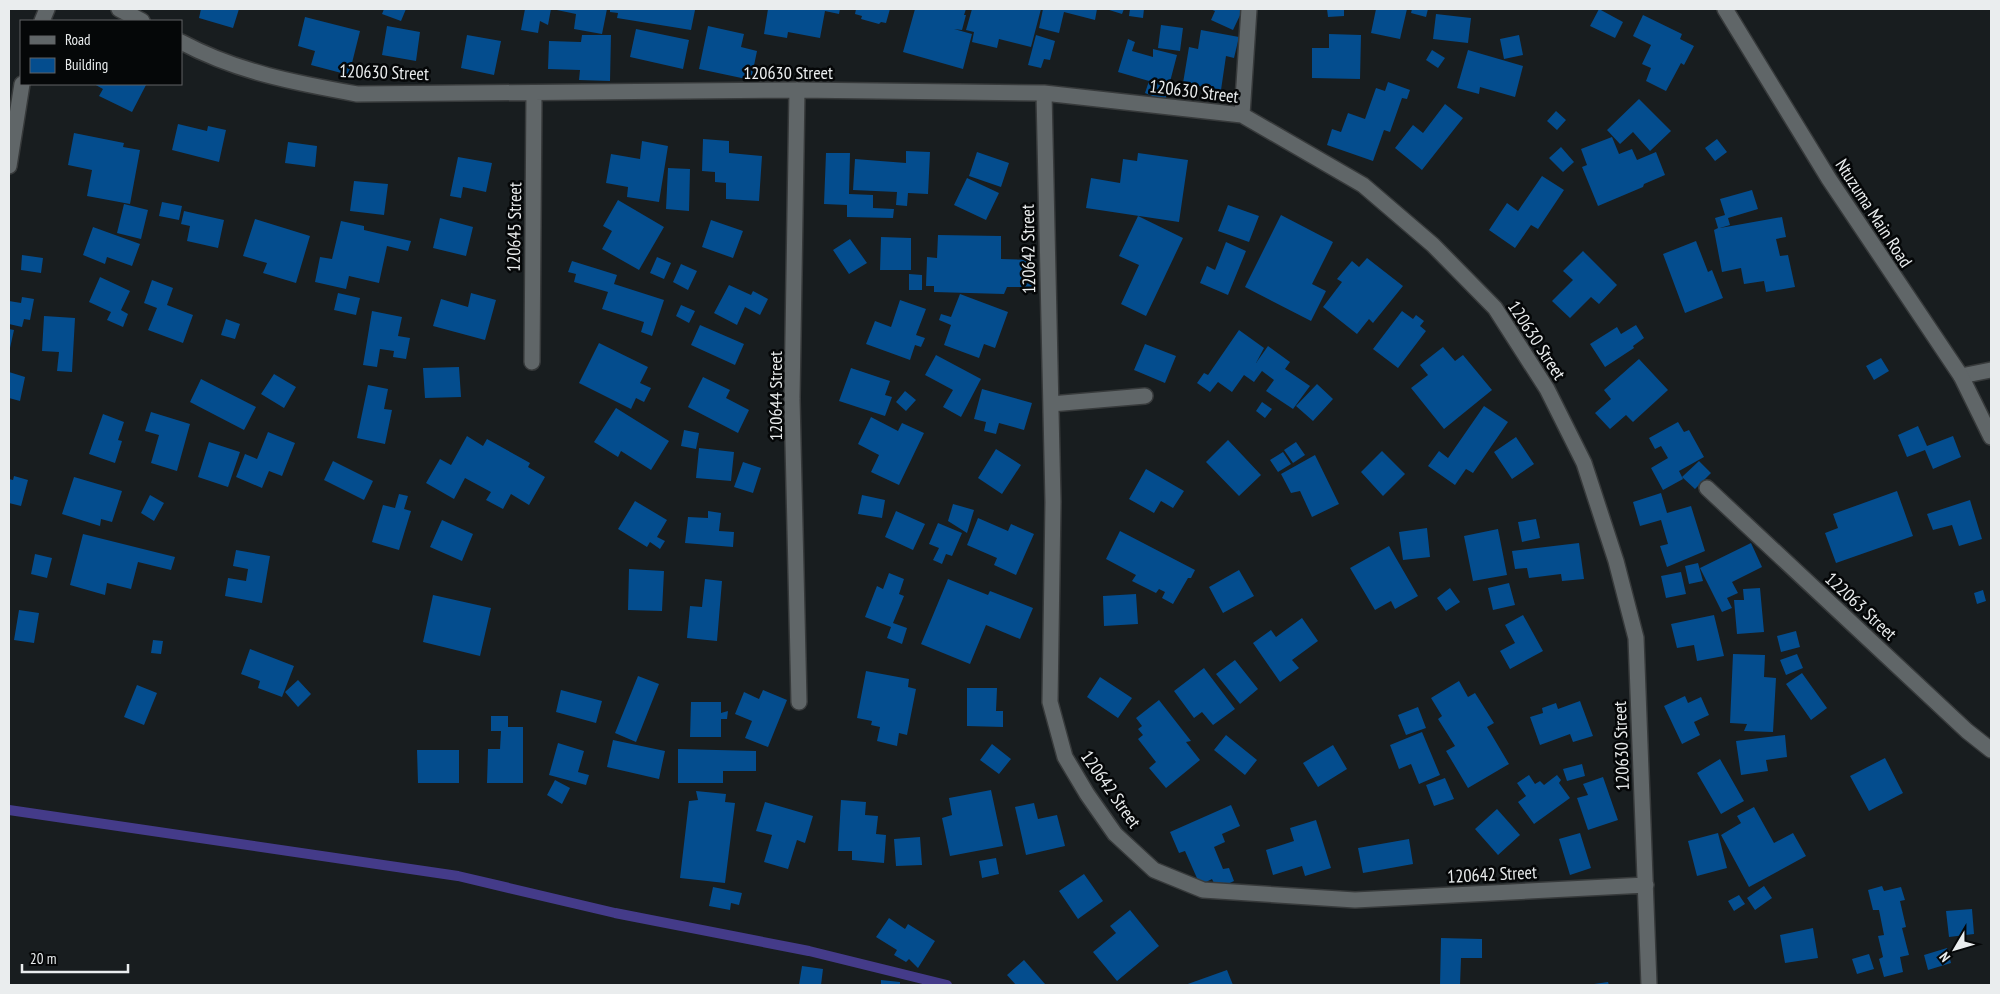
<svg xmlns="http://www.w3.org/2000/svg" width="2000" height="994" viewBox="0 0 2000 994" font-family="'PT Sans Narrow',sans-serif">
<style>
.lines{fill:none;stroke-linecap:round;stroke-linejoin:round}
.stream{stroke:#443b89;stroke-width:10}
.building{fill:#044d8e}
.street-casing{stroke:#373a3b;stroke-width:18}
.secondary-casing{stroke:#373a3b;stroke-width:18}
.street{stroke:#606668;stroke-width:15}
.secondary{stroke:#606668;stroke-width:15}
.labels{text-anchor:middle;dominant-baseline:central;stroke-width:5;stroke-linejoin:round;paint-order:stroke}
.street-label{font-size:18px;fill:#eaedee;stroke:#050708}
</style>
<rect width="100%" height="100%" fill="#181d1f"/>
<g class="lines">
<path class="stream" d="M9 810 458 876 615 913 809 951 947 985"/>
</g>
<path class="building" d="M201 9H239L233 28 199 18Z
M384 9H406L401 21 382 14Z
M525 9H551L548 25 540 21 538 33 521 30Z
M552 9H607L602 34 574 29 576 14Z
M610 9H689L695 10 691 30 617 18 618 13 610 12Z
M768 9H840L839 14 825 11 820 38 788 32 787 38 764 34Z
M856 9H890L886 23 881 22 879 24 861 19 862 16 855 14Z
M915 9H966L964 15H966L962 30 954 29 972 34 963 69 903 52Z
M972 9H1041L1031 47 999 39 997 48 972 42 974 32 966 30Z
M1043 9H1097L1095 20 1064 12 1059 33 1039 28Z
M1106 9H1124L1122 14Z
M1130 9H1144L1143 18 1129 16Z
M1210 9H1243L1233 30 1211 20 1215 11Z
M1327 9H1344V16L1328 17Z
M1376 9H1407L1400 39 1371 33Z
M1412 9H1428L1426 17 1411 13Z
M1599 9 1623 22 1615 38 1590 26Z
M1436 14 1471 18 1468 43 1433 39Z
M1643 15 1682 34 1680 39 1694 46 1684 65 1681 63 1666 91 1646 81 1651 68 1642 64 1651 45 1633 36Z
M305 17 360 31 349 75 311 65 315 51 298 46Z
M1161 25 1183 28 1180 51 1158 48Z
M387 26 420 32 416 61 382 55Z
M708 26 744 34 741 47 757 51 751 80 699 69Z
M636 29 689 40 683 69 630 57Z
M1201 30 1239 37 1234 58 1226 56 1221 90 1183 83 1189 47 1198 49Z
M1329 34 1361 35 1360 79 1312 78V48H1329Z
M467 35 501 41 494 75 461 68Z
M582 35H611L610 81 579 80 580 70 548 69 549 41 581 42Z
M1036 35 1055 41 1050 60 1044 59 1041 68 1028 65Z
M1519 35 1523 55 1504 59 1500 39Z
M1128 39 1135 42 1132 51 1153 57V49L1177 55 1165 101 1145 93 1149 81 1118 72Z
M1432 50 1445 58 1438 68 1426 60Z
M1468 50 1523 66 1515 97 1480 87 1479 94 1457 88Z
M1388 82 1410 90 1407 99 1402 98 1390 132 1384 130 1373 161 1327 145 1332 129 1341 132 1348 113 1365 119 1376 88 1385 91Z
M94 84H143L146 85 132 112 99 96 103 89Z
M1639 99 1671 131 1650 151 1633 132 1620 144 1607 130Z
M1445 104 1463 118 1422 170 1395 148 1413 125 1423 133Z
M1556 111 1566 120 1557 130 1547 121Z
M178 124 207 131 208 126 226 130 219 162 172 150Z
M74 133 124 143 123 147 140 150 130 204 87 196 92 170 68 165Z
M1612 137 1619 154 1632 149 1637 160 1656 152 1665 175 1644 184 1643 187 1598 206 1582 167 1587 165 1581 149Z
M703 139 729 141V153L762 156 759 201 726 199V183L715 182V172L702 171Z
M1717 139 1727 152 1715 161 1705 148Z
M642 141 668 146 659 202 627 197 628 187 606 183 611 154 640 159Z
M288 142 317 146 315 167 285 163Z
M1561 147 1574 162 1563 172 1549 158Z
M906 151 930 152 928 194 908 193 907 206 896 205 897 192 853 190 855 159 906 163Z
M977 152 1009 163 1001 187 969 176Z
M826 153H850L849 194 873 195V208L894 209 893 218 847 217V205L824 204Z
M1138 153 1188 160 1179 222 1086 208 1091 178 1120 183 1123 159 1137 161Z
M458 157 492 163 486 192 463 187 461 198 450 196Z
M668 168 690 169 689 211 666 209Z
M1542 176 1564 190 1538 229 1531 225 1515 248 1489 230 1507 203 1518 211Z
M967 178 999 193 986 220 954 205Z
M354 181 388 184 384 215 350 211Z
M1752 190 1758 209 1728 218 1730 225 1720 228 1782 217 1786 237 1776 239 1780 256 1788 255 1795 287 1766 292 1764 281 1744 284 1741 268 1722 272 1714 230 1718 228 1715 218 1725 215 1720 199Z
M618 200 664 227 639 270 602 249 612 231 603 226Z
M162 202 182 206 179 220 159 216Z
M124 204 148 210 141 239 117 233Z
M1228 205 1259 216 1249 242 1218 231Z
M184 211 224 220 218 248 187 241 190 226 181 224Z
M1281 215 1333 242 1312 284 1326 291 1311 321 1245 287Z
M1138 216 1183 238 1146 316 1121 304 1139 265 1119 256Z
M440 218 473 227 466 256 433 248Z
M255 219 310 236 296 283 263 273 267 263 243 256Z
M711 220 743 231 733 258 702 247Z
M341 221 364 226V230L411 241 408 251 387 246 379 283 349 276 346 289 315 282 320 257 332 259Z
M93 227 140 244 132 266 107 257 105 264 83 255Z
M938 235 1001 236V259L1033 260V287H1007L1004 294 934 292V286H926L927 257 937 258Z
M881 237 911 238V270H880Z
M850 239 867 263 849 274 833 250Z
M1696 241 1708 272 1712 270 1723 298 1685 313 1663 254Z
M1226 242 1246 251 1228 295 1200 283 1207 266 1215 270Z
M1583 251 1617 285 1599 304 1591 297 1570 318 1552 301 1573 280 1563 271Z
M22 255 43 258 41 273 21 270Z
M657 257 671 263 664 279 650 273Z
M1367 258 1403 286 1373 323 1369 319 1357 334 1323 307 1342 282 1337 279 1352 261 1359 267Z
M572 261 617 275 614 284 664 300 652 336 641 332 644 322 602 309 608 292 574 282 576 274 568 272Z
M681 264 697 271 688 290 673 282Z
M909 274 922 275V290H909Z
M100 277 130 291 121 310 128 314 123 327 107 320 111 312 89 302Z
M152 280 173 288 167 305 193 315 183 343 148 330 157 308 144 303Z
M729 285 751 295 753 291 768 299 760 315 745 307 737 325 714 313Z
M338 293 360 298 356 315 334 310Z
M471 293 496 300 485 340 433 326 441 299 468 307Z
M960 294 1008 312 995 348 984 344 979 358 944 345 951 325 939 320 941 314 951 317Z
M22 297 34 299 30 320 24 319 22 327 9 324V301L21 303Z
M900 300 926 309 916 335 925 338 921 347 915 345 910 360 866 344 875 321 891 327Z
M681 305 695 311 689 323 676 316Z
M372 311 402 317 398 336 410 338 406 359 393 357 394 351 380 349 377 367 363 365Z
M1402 311 1413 319 1416 315 1424 321 1420 326 1426 331 1398 368 1373 349Z
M44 316 75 318 72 372 57 371 59 352 42 351Z
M226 319 240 324 235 339 221 335Z
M700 325 744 344 735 365 691 345Z
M1636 325 1644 338 1633 346 1634 348 1605 367 1590 344 1617 327 1621 334Z
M9 329 14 330 10 348H9Z
M1239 330 1264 348 1256 363 1268 346 1290 362 1285 369 1310 386 1293 409 1266 391 1274 380 1262 371 1254 382 1244 375 1232 392 1218 382 1210 392 1197 383 1204 373 1208 375Z
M599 343 648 367 640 383 651 388 644 402 636 398 631 409 579 383Z
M1145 344 1176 356 1165 383 1134 370Z
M1443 347 1455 361 1463 355 1492 390 1444 429 1411 388 1428 375 1420 365Z
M936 355 981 379 961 417 943 407 953 390 925 375Z
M1881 358 1889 371 1874 380 1866 366Z
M1639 359 1668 390 1633 422 1626 415 1610 429 1595 413 1611 399 1604 390Z
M459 367 461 397 425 398 423 368Z
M851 368 890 381 885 395 892 397 885 416 839 401Z
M9 372 25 377 20 401 9 398Z
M274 374 296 387 284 408 261 394Z
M703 377 730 390 726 398 749 410 738 433 688 407Z
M201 379 256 407 244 430 190 402Z
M1317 384 1333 399 1313 421 1296 406Z
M368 385 388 389 384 409 392 410 385 444 357 438Z
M982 389 1032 403 1024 430 999 423 996 434 984 431 986 422 974 419Z
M905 391 916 400 906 411 896 402Z
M1262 402 1272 409 1265 418 1256 411Z
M1484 406 1508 422 1473 473 1466 469 1455 485 1428 466 1439 451 1448 458Z
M616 408 669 441 651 470 621 451 618 457 594 442Z
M151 412 190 424 177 471 151 463 159 435 145 431Z
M103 414 124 422 118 440 122 441 115 463 89 454Z
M871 417 898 431 902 423 924 433 899 485 871 472 879 455 858 444Z
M1678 422 1684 432 1689 430 1704 457 1679 471 1683 479 1663 490 1651 468 1668 458 1661 446 1655 449 1649 438Z
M1918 426 1927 446 1953 436 1961 457 1933 469 1925 450 1907 457 1898 435Z
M684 430 699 433 696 449 681 446Z
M268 432 295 443 282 476 269 471 262 488 236 477 245 454 257 459Z
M467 436 483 446 487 439 530 463 528 467 545 477 529 505 511 494 503 509 486 500 491 492 465 478 454 499 426 483 440 459 451 465Z
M1516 437 1534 464 1512 479 1494 452Z
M1228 440 1261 475 1239 496 1206 462Z
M209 442 240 452 228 487 198 477Z
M1296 442 1305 455 1293 463 1284 450Z
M699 448 734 452 731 481 696 478Z
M996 449 1021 465 1002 494 978 478Z
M1382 451 1405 474 1383 496 1361 472Z
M1283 452 1291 464 1278 472 1270 460Z
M1315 455 1339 504 1312 517 1300 491 1291 493 1281 474Z
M333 461 373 481 364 500 324 480Z
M1699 461 1711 473 1695 489 1682 477Z
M743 462 761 468 753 493 734 487Z
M1146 469 1184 491 1173 508 1161 501 1154 513 1129 499Z
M14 476 28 480 21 506 9 503V479L13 480Z
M74 477 122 491 112 522 101 519 100 526 62 514Z
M1897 491 1913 536 1836 563 1825 533 1838 528 1833 514Z
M1661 493 1667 513 1691 506 1705 551 1667 567 1660 546 1668 544 1661 520 1640 526 1633 502Z
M399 494 408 496 404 509 411 511 399 550 372 542 383 505 395 508Z
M150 495 164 503 154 521 141 513Z
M862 495 885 500 882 518 858 514Z
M1970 500 1982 539 1959 546 1952 525 1933 530 1927 514Z
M635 501 667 520 657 537 665 541 660 549 650 542 647 547 618 529Z
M953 504 974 510 967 533 948 521Z
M708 511 721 513 719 531 734 532 733 547 685 543 688 517 708 518Z
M896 511 925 524 913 550 885 537Z
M978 518 1008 531 1011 524 1034 534 1016 575 994 565 997 558 967 545Z
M1536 519 1540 538 1522 542 1518 522Z
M442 520 473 534 462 561 430 547Z
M938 523 962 533 952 556 946 554 942 564 933 560 939 548 929 544Z
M1427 528 1430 557 1403 560 1399 532Z
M1498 529 1507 575 1473 581 1464 536Z
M1120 531 1195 570 1191 578H1188L1173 604 1162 598 1165 592 1159 589 1156 593 1132 581 1136 575 1106 559Z
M83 534 175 557 171 570 138 562 131 589 107 583 105 595 70 585Z
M1579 543 1584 579 1562 581 1561 574 1529 578 1527 568 1515 569 1512 551Z
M1751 543 1762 567 1732 582 1738 593 1727 598 1732 608 1722 612 1700 568Z
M1389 546 1418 596 1395 609 1391 601 1375 610 1350 568Z
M236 550 270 556 262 603 225 596 228 578 246 581 248 569 233 566Z
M35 554 52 558 47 578 31 574Z
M1698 563 1703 581 1689 584 1685 566Z
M629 569 664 571 662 611 628 610Z
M1239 570 1254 596 1223 613 1209 587Z
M1681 572 1686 594 1666 598 1661 576Z
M889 573 904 579 899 594 904 596 893 623 907 628 902 644 887 638 891 627 865 617 877 586 883 589Z
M705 579 722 581 717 641 687 638 690 606 702 607Z
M948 579 988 595 990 591 1033 608 1020 639 986 625 970 664 921 644Z
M1509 583 1515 605 1493 610 1488 588Z
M1450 588 1460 602 1446 611 1437 598Z
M1760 588 1764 632 1737 634 1734 600H1744L1743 589Z
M1983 590 1986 601 1977 604 1974 593Z
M1136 594 1138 624 1104 626 1103 596Z
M433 595 491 608 480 656 423 642Z
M19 610 39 613 34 643 14 640Z
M1523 615 1543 651 1510 669 1500 651 1515 643 1505 625Z
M1714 615 1724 656 1697 661 1694 645 1677 648 1671 624Z
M1302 618 1318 641 1292 660 1299 668 1280 682 1253 643 1271 630 1276 637Z
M1796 631 1800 647 1781 652 1777 636Z
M153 640 163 641 161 654 151 653Z
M250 649 294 666 282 697 258 688 260 681 241 674Z
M1733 654 1765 655 1764 677 1776 678 1773 732 1744 731 1747 724 1730 723Z
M1797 654 1803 668 1786 675 1780 660Z
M1235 660 1258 689 1240 704 1216 674Z
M1204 668 1235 709 1213 725 1202 712 1194 718 1174 691Z
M866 671 909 679 908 687 916 689 907 735 899 733 897 746 877 741 880 727 871 725 872 721 857 718Z
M1802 673 1827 708 1811 720 1786 684Z
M638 676 659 684 636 742 615 733Z
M1100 677 1132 698 1118 718 1087 697Z
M298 680 311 694 298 707 285 692Z
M1459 681 1468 697 1475 693 1494 723 1487 727 1509 764 1468 788 1446 751 1455 746 1438 719 1442 716 1431 698Z
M137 685 157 693 144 725 124 717Z
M967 688H997L996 711H1003V727L967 726Z
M561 690 602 701 596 723 556 712Z
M763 690 787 700 768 747 745 738 752 721 735 714 744 692 759 699Z
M1685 696 1688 703 1701 697 1709 715 1694 722 1700 735 1682 744 1664 706Z
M1159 700 1191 741 1186 742 1200 760 1166 788 1149 768 1156 762 1138 739 1143 735 1138 729 1142 726 1136 718Z
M1580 701 1593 736 1573 742 1570 734 1540 745 1530 717 1543 713 1542 708 1556 703 1558 709Z
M691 702H721V713L728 711 727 719H721V737H690Z
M1418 707 1426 728 1406 735 1398 715Z
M491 716H508V727H523V783H487L488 749H500L501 731H491Z
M1422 732 1440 775 1419 784 1411 764 1399 769 1390 745Z
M1226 735 1257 760 1245 775 1214 750Z
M1785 735 1787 757 1766 760 1768 771 1741 775 1736 741Z
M613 740 665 751 659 779 607 767Z
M558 743 584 751 578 772 589 775 586 785 549 775Z
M992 744 1011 759 999 774 980 760Z
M1333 745 1347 769 1318 787 1303 763Z
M678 749 756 751V771H723V783H678Z
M417 750H459V783H418Z
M1885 758 1903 793 1869 811 1850 776Z
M1720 759 1744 801 1721 814 1697 773Z
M1582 764 1585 776 1567 781 1563 769Z
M1529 775 1535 784 1540 781 1544 785 1557 775 1561 780 1559 783 1570 798 1534 824 1518 802 1526 796 1517 783Z
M1603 777 1618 820 1588 830 1577 798 1588 795 1583 784Z
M1445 778 1454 799 1434 806 1426 785Z
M555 780 570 788 562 804 547 795Z
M991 790 1003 846 950 856 942 818 952 815 949 798Z
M696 791 726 794 725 802 735 803 725 883 680 878 689 801 698 800Z
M841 800 866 802 865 815 878 816 876 834 886 835 884 863 852 860V851H838Z
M765 802 813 816 805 843 797 840 788 869 764 862 772 835 756 831Z
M1034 803 1038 819 1057 815 1065 846 1026 855 1015 807Z
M1231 805 1240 826 1222 834 1225 842 1214 847 1223 869 1229 868 1234 881 1217 889 1212 879 1200 885 1185 851 1179 853 1170 832Z
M1754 807 1774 843 1793 833 1806 856 1749 887 1721 835 1741 823 1737 816Z
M1497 809 1520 835 1498 855 1475 829Z
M1316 820 1331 868 1305 876 1302 866 1273 875 1266 850 1294 841 1290 828Z
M1580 833 1591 868 1570 875 1559 839Z
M1718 833 1727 868 1697 876 1688 841Z
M920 837 922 865 896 866 894 839Z
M1409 839 1413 864 1363 873 1358 848Z
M996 858 999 874 982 878 979 861Z
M1084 874 1103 901 1078 919 1059 891Z
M1764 886 1772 898 1755 910 1747 898Z
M1882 886 1884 891 1901 887 1905 900 1900 901 1906 927 1902 928 1909 955 1900 957 1903 972 1884 977 1879 959 1883 957 1878 936 1884 935 1879 910H1873L1868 890Z
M713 887 742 893 739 905 731 903 730 910 709 906Z
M1739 895 1745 904 1734 911 1728 901Z
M1972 909 1974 934 1949 937 1946 911Z
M1130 910 1159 946 1117 981 1093 952 1116 933 1110 926Z
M889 918 905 929 908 924 935 941 918 968 909 959 906 962 894 955 897 950 876 937Z
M1813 928 1818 958 1785 963 1780 935Z
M1441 938 1482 939V958H1461L1460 985H1440Z
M1947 948 1951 963 1928 970 1924 955Z
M1869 954 1874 969 1857 974 1852 959Z
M1024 960 1045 984 1044 985H1016L1007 975Z
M802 966 823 969 821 985H799Z
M1227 970 1233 985H1185Z
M881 980 900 982V985H881Z
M1608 982 1609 985H1594V984Z"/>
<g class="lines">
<g class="street-casing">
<path id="street" d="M119 9 142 21
M42 21 47 9
M181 42C237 72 296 83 357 94L797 90 1044 93 1242 115 1363 185 1433 245 1495 308 1547 389 1584 463 1616 561 1636 638 1649 985
M797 90 792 399 799 702
M1044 93 1053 502 1050 702 1065 757 1087 794 1115 834 1154 870 1203 890 1355 900 1646 885
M1242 115 1249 9
M9 166 22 84
M532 362 534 93
M1961 376 1991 370
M1051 404 1145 396
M1707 488 1967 731 1991 750"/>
</g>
<g class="secondary-casing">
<path id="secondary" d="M1725 9 1829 179 1961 376 1991 437"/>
</g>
<use href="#street" class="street"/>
<use href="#secondary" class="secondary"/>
</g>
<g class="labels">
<g class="street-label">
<text transform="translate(384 72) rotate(2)">120630 Street</text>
<text x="788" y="72">120630 Street</text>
<text transform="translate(1194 91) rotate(7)">120630 Street</text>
<text transform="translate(1874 213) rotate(57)">Ntuzuma Main Road</text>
<text transform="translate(514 227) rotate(-89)">120645 Street</text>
<text transform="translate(1028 249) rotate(-91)">120642 Street</text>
<text transform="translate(1537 340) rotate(57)">120630 Street</text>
<text transform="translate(775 396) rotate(-90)">120644 Street</text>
<text transform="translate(1861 606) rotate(43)">122063 Street</text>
<text transform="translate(1621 746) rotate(-92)">120630 Street</text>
<text transform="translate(1111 789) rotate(55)">120642 Street</text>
<text transform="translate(1492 874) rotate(-3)">120642 Street</text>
</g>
</g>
<rect width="2000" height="994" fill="none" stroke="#eaedee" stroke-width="20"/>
<rect x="20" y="20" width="162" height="65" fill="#050708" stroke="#616364"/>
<rect x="30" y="36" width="25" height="8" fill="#606668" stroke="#616364"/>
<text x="65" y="45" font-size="15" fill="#eaedee">Road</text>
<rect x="30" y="58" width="25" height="15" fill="#044d8e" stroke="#616364"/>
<text x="65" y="70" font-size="15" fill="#eaedee">Building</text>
<g transform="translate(1955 949) rotate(232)" stroke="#050708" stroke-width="4" paint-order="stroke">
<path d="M0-4L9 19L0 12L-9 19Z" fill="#eaedee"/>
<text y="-8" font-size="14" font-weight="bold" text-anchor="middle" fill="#eaedee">N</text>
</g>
<path d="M22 964v8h106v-8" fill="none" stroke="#eaedee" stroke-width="2.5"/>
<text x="30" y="964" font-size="15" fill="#eaedee" stroke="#050708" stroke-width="4" paint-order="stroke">20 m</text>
</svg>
